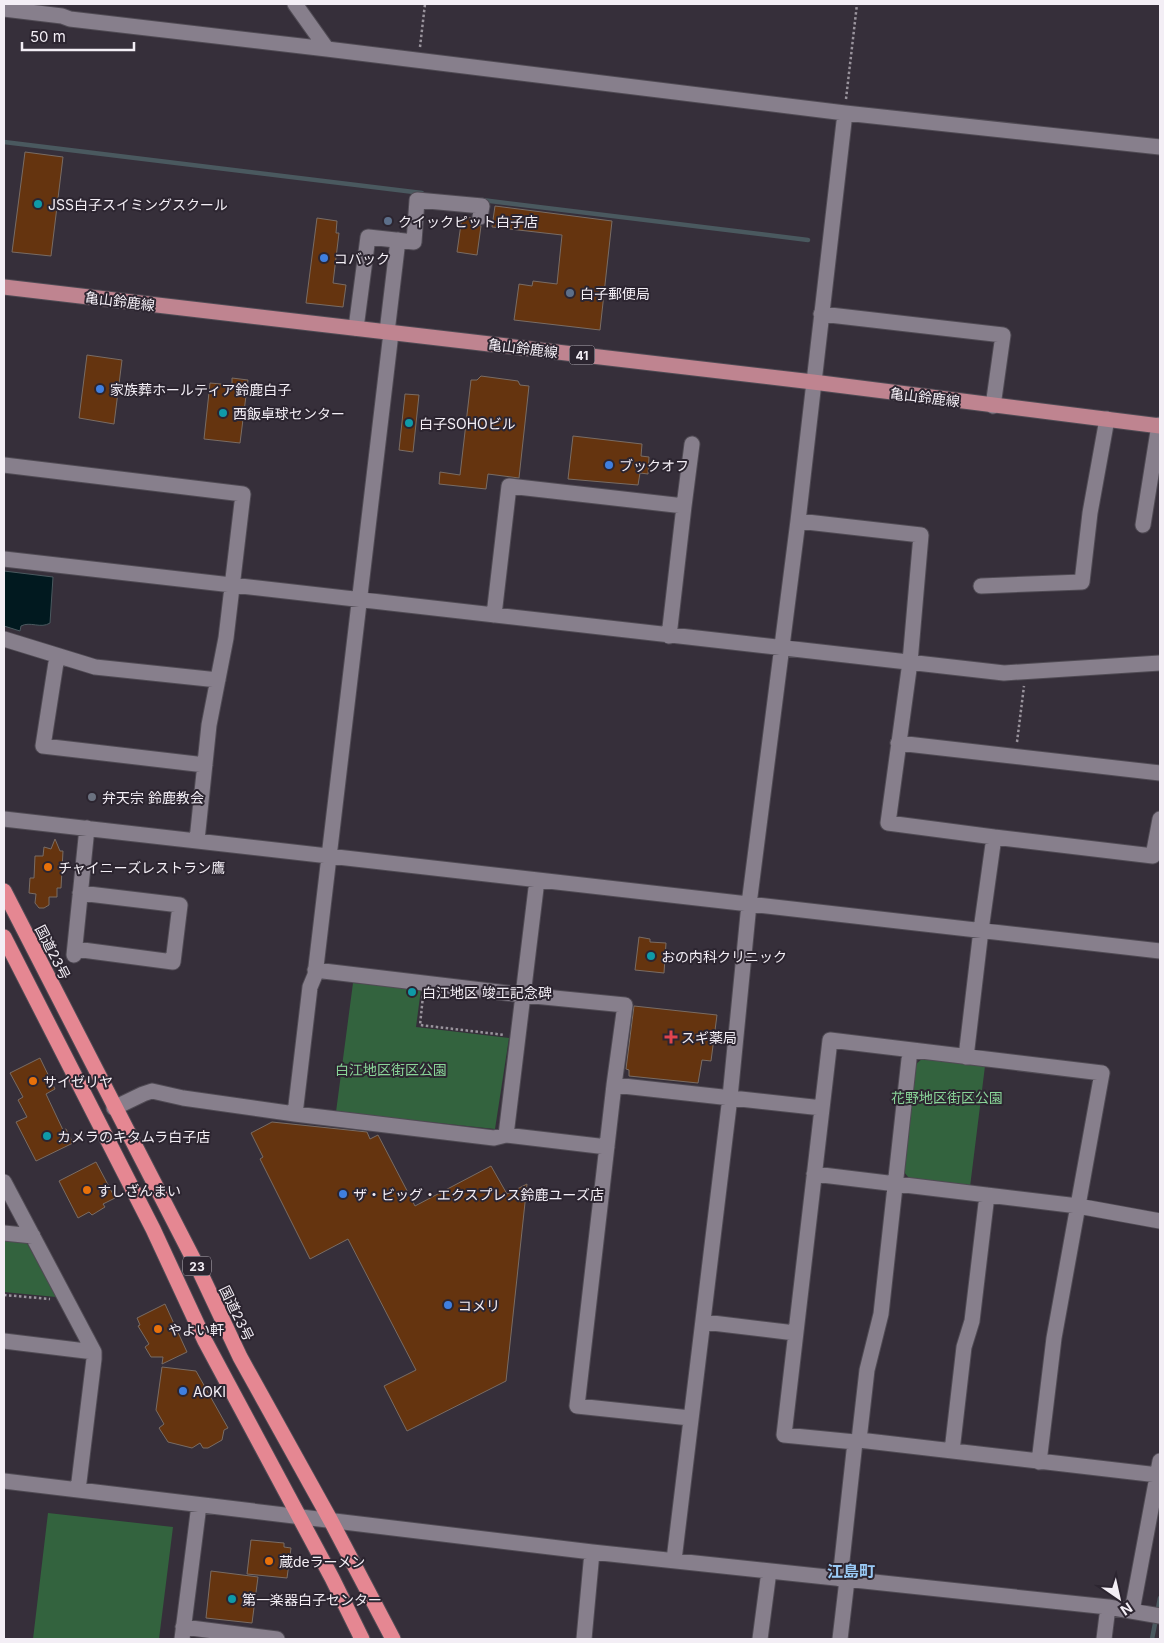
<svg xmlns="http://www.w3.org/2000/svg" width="1164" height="1643" viewBox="0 0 1164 1643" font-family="Inter,'Noto Sans JP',sans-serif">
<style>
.green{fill:#33633e}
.water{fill:#01191f;stroke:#4a595f}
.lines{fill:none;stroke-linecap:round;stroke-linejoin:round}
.stream{stroke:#4a595f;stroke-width:4.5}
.building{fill:#65340f;stroke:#796c64}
.minor-casing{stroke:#504b54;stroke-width:17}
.major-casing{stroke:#504b54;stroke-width:17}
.highway-casing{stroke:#504b54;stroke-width:17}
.path{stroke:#9a949d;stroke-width:2.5;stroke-dasharray:2.5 2.5;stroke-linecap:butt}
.minor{stroke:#877f8c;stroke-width:15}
.major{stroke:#bf8490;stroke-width:15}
.highway{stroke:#e58792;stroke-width:15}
.culture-dot{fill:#0f9aa8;stroke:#2c2530;stroke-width:2}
.service-dot{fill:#5c6f8a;stroke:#2c2530;stroke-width:2}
.shop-dot{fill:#3f7fe0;stroke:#2c2530;stroke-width:2}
.worship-dot{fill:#6b7280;stroke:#2c2530;stroke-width:2}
.food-dot{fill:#e8710a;stroke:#2c2530;stroke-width:2}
.health-dot{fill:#e0444e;stroke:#2c2530;stroke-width:2}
.labels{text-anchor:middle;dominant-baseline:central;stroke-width:4;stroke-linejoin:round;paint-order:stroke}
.shield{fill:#2c2530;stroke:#b7b2ba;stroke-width:1}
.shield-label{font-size:12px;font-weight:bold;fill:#f3eef5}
.poi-label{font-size:14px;fill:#f3eef5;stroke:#2c2530;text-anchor:start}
.street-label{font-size:14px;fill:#f3eef5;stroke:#2c2530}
.park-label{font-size:14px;fill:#89d598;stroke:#2c2530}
.quarter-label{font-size:16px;font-weight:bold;fill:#9acaf6;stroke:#2c2530}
</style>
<rect width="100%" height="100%" fill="#362f3a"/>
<path class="green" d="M353 983 421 989 416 1027 509 1038 495 1129 336 1112Z
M922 1059 985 1066 970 1187 909 1178 904 1172 916 1064Z
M4 1240 27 1243 56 1297 4 1292Z
M48 1513 173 1527 159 1639H33Z"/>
<path class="water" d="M4 571 53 577 50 623C41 629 30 621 21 626L20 631 4 626Z"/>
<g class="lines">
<path class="stream" d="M4 142 422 193
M482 200 808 240
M1152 1639 1160 1598"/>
</g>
<path class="building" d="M25 152 63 157 51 256 12 252Z
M495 206 612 221 600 330 514 320 519 284 532 286 533 281 557 284 562 235 492 227Z
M462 217 471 218 474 224 481 226 477 255 457 252Z
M317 218 337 221 336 233H339L333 283 346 285 343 307 306 303Z
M87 355 122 360 114 424 79 418Z
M481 376 518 381 520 385 529 386 519 478 488 474 486 489 439 484 440 472 460 475 471 380H477Z
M232 378 248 380 240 443 204 439 210 383 232 385Z
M405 394 419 395 413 452 399 450Z
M573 436 642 444 641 456 649 457 648 474 640 473 638 485 568 479Z
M55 839 60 851H63L61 888H57V897H49V905L44 908H39L35 903 36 894 29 893 30 878H34L35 856H43L44 847 51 849Z
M639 937 650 939V942L666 943 664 973 635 970Z
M634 1006 717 1015 711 1061 702 1060 698 1083 629 1076V1070L626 1069Z
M40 1058 55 1089 46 1094 63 1130 66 1129 73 1143 36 1161 16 1122 27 1117 18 1100 23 1097 10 1073Z
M272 1122 367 1132 370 1139 378 1135 415 1206 491 1166 507 1194 527 1184 506 1381 407 1431 384 1386 416 1370 348 1239 310 1259 260 1159 263 1157 251 1133Z
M96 1162 115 1198 103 1204 105 1207 92 1215 89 1212 78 1218 59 1181Z
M165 1304 187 1352 162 1364 163 1357H151L145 1347 149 1344 138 1326 140 1325 137 1318Z
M162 1367 196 1371 228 1428 224 1430 222 1440 208 1448H203L200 1443 192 1448 168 1442 159 1428 164 1424 156 1410Z
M251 1540 284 1543V1547L291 1548 287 1578 247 1574Z
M211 1571 258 1577 252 1623 206 1618Z"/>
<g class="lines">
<g class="minor-casing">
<path id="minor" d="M295 4 327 49
M4 9 62 16 70 19 327 49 845 113 1160 147
M821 314 1003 335 993 406
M356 328 368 237 414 242 417 200 482 206 480 217
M387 332 398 240
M4 465 243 494 226 638 209 725 197 840
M684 506 692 444
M798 521 921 535 910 662 888 823 994 837 1153 856 1160 819
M1143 525 1159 425
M4 559 1004 673 1160 663
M981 586 1082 582 1090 513 1107 419
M494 615 509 486 684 506 669 636
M4 639 95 667 218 680
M57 656 43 746 205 765
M898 743 1160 773
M4 819 1160 951
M75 949 173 962 180 905 80 893
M74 955 87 828
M315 970 524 995 625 1005 614 1085
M966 1057 981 930 994 837
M114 1108 143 1094 152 1091 183 1098 295 1114 494 1138 506 1135 607 1147
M295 1114 310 987 315 975 391 333
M506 1135 537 880
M814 1174 1078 1206 1160 1221
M4 1182 94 1352V1359L78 1490
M4 1233 33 1236
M704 1322 795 1333
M4 1341 94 1352
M690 1418 577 1406 614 1085 822 1108
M859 1440 867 1370 881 1314 910 1050
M952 1451 964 1347 972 1321 987 1195
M1039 1462 1054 1338 1102 1073 830 1040 784 1435 855 1442 859 1440 1158 1475
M4 1481 592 1552 1108 1607 1160 1616
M674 1560 730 1097 749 904 798 521 845 113
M840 1579 855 1442
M1132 1611 1160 1461
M183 1627 277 1639
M182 1639 199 1505
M584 1639 592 1552
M760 1639 769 1571
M840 1639 847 1580
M1104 1639 1108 1607"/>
</g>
<g class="major-casing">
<path id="major" d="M4 287 813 382 1160 426"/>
</g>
<g class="highway-casing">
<path id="highway" d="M4 891 200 1272 240 1357 331 1521 393 1639
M4 937 153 1229 205 1341 332 1578 362 1639"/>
</g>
<path class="path" d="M420 47 425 4
M846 99 857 4
M1017 742 1024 686
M423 996 420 1025 505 1035
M4 1295 50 1299"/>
<use href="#minor" class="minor"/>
<use href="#major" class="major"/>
<use href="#highway" class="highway"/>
</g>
<g class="culture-dot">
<circle cx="38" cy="204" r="5"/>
<circle cx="223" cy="413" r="5"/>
<circle cx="409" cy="423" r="5"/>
<circle cx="651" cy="956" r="5"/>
<circle cx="412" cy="992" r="5"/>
<circle cx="47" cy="1136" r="5"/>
<circle cx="232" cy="1599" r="5"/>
</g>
<g class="service-dot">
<circle cx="388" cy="221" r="5"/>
<circle cx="570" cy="293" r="5"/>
</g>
<g class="shop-dot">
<circle cx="324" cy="258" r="5"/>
<circle cx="100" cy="389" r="5"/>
<circle cx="609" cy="465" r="5"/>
<circle cx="343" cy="1194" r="5"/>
<circle cx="448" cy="1305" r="5"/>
<circle cx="183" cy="1391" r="5"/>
</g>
<circle class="worship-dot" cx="92" cy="797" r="5"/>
<g class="food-dot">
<circle cx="48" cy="867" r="5"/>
<circle cx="33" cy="1081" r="5"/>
<circle cx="87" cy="1190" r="5"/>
<circle cx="158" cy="1329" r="5"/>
<circle cx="269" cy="1561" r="5"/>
</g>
<path class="health-dot" d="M668.5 1029.5h5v5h5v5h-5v5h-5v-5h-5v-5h5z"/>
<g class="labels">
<g class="shield">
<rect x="569.5" y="345.5" width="25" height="19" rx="4"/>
<rect x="183" y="1256.5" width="28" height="19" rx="4"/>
</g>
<g class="shield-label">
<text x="582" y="355">41</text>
<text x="197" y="1266">23</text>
</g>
<g class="poi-label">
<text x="48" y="204">JSS白子スイミングスクール</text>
<text x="398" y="221">クイックピット白子店</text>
<text x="334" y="258">コバック</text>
<text x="580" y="293">白子郵便局</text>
<text x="110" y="389">家族葬ホールティア鈴鹿白子</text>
<text x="233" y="413">西飯卓球センター</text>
<text x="419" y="423">白子SOHOビル</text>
<text x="619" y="465">ブックオフ</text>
<text x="102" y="797">弁天宗 鈴鹿教会</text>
<text x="58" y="867">チャイニーズレストラン鷹</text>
<text x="661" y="956">おの内科クリニック</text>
<text x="422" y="992">白江地区 竣工記念碑</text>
<text x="681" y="1037">スギ薬局</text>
<text x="43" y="1081">サイゼリヤ</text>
<text x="57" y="1136">カメラのキタムラ白子店</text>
<text x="97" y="1190">すしざんまい</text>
<text x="353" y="1194">ザ・ビッグ・エクスプレス鈴鹿ユーズ店</text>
<text x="458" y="1305">コメリ</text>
<text x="168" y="1329">やよい軒</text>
<text x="193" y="1391">AOKI</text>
<text x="279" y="1561">蔵deラーメン</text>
<text x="242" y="1599">第一楽器白子センター</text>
</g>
<g class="street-label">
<text transform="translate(120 301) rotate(7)">亀山鈴鹿線</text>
<text transform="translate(523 348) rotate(7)">亀山鈴鹿線</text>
<text transform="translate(925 397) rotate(7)">亀山鈴鹿線</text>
<text transform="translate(53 952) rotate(63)">国道23号</text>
<text transform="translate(237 1313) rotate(64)">国道23号</text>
</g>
<g class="park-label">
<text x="391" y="1069">白江地区街区公園</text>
<text x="947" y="1097">花野地区街区公園</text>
</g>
<g class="quarter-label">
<text x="851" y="1571">江島町</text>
</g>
</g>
<rect width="1164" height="1643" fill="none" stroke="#f3eef5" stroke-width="10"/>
<g transform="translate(1119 1598) rotate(146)" stroke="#2c2530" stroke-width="4" paint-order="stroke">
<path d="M0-4L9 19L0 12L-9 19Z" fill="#f3eef5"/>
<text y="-8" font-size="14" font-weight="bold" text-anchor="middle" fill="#f3eef5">N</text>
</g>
<path d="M22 42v8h112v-8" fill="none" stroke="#f3eef5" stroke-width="2.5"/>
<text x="30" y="42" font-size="15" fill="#f3eef5" stroke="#2c2530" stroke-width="4" paint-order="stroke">50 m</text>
</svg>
